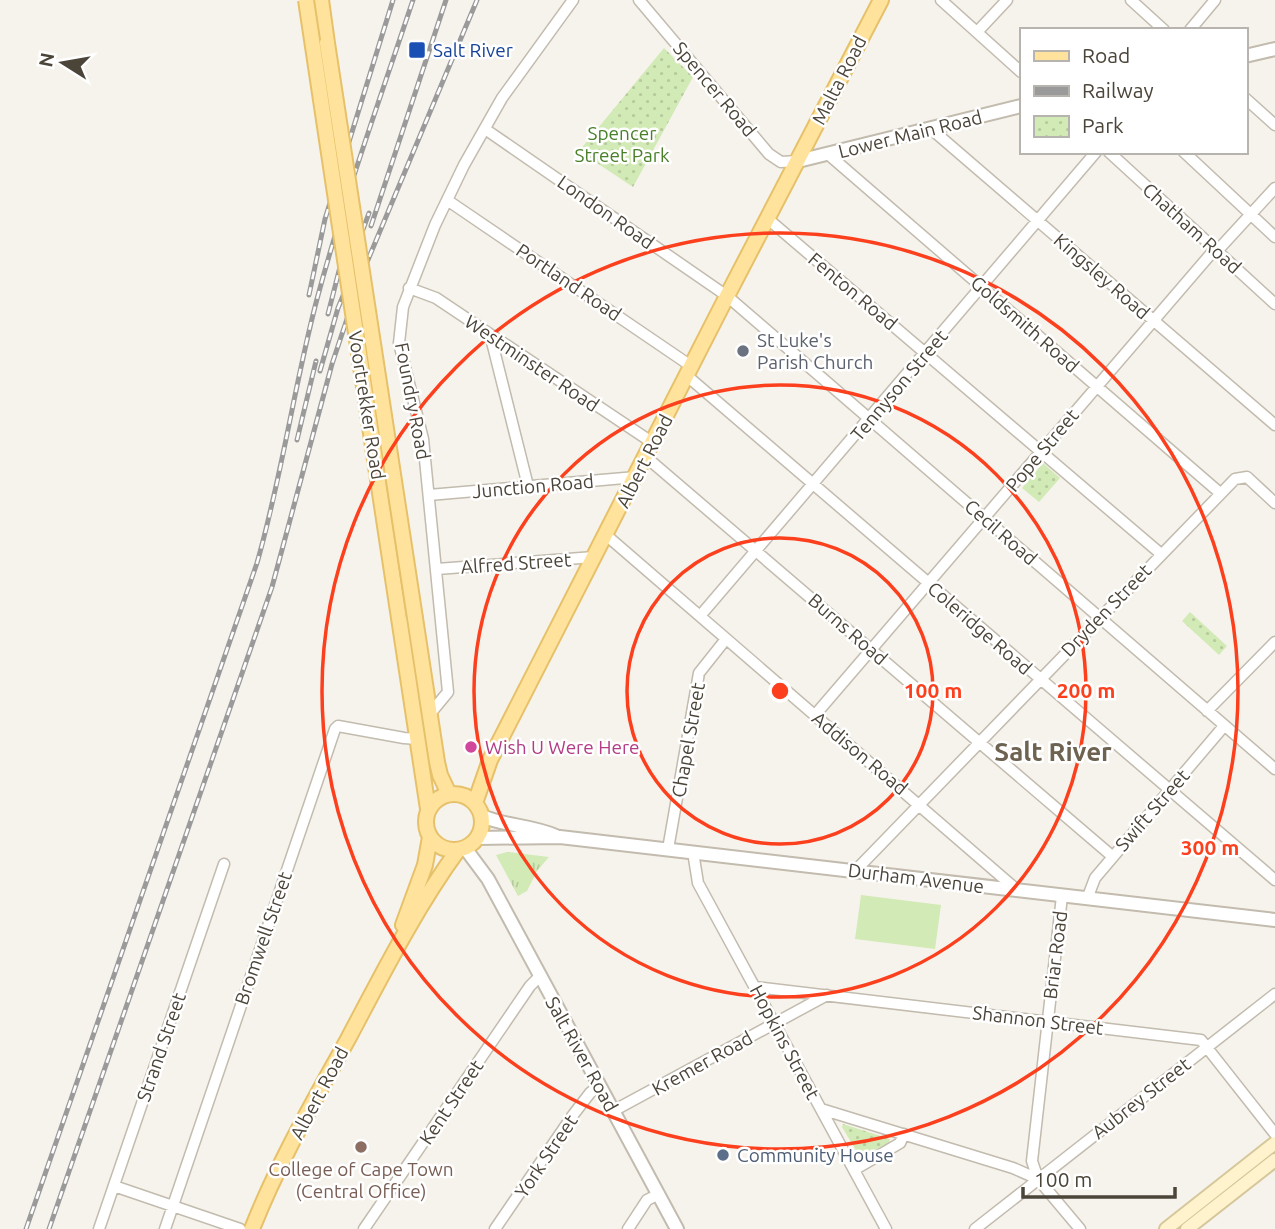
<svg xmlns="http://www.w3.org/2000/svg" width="1275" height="1229" viewBox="0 0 1275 1229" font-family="Ubuntu,sans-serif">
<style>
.grass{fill:url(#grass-tufts)}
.park{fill:url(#park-dots)}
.pitch{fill:#d2eab5}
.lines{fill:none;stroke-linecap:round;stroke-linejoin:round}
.minor-casing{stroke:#c2bbae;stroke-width:13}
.tertiary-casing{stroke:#c2bbae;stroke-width:16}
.secondary-casing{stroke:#d6c79b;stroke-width:16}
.primary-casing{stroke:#e6c16a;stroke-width:18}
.minor{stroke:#fff;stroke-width:10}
.tertiary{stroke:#fff;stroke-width:12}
.secondary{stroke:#fff3cd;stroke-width:12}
.primary{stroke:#ffe39c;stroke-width:14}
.rail-casing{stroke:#9a9a9a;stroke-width:5}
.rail{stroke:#fff;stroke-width:2.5;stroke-dasharray:8;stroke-linecap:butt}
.primary-bridge-casing{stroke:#e6c16a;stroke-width:18;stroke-linecap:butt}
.primary-bridge{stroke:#ffe39c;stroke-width:14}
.ring{fill:none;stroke:#fc3f1d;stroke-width:3.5}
.transit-dot{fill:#1a4fb4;stroke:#fff;stroke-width:2.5}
.worship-dot{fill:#6b7280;stroke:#fff;stroke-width:2.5}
.hotel-dot{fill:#d1479c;stroke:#fff;stroke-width:2.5}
.education-dot{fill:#8d6e63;stroke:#fff;stroke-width:2.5}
.service-dot{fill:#5c6f8a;stroke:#fff;stroke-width:2.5}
.labels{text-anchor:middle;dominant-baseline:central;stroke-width:5;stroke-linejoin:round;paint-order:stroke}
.transit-label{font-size:19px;fill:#164399;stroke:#fff;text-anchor:start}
.street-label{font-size:19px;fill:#4b4439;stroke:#fff}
.park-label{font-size:19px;fill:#4a7f2a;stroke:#fff}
.worship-label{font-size:19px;fill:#5b616d;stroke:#fff;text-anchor:start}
.hotel-label{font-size:19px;fill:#b23c85;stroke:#fff;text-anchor:start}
.service-label{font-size:19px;fill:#4e5e75;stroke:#fff;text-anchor:start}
.education-label{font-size:19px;fill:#785e54;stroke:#fff}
.district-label{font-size:26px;font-weight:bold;fill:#6e6250;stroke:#fff}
.centre{fill:#fc3f1d;stroke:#fff;stroke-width:3.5}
.ring-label{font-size:21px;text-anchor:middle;font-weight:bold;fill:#fc3f1d;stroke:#fff;stroke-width:5;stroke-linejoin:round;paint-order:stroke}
</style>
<defs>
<pattern id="grass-tufts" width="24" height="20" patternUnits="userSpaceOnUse" patternTransform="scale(1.75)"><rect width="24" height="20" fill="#d2eab5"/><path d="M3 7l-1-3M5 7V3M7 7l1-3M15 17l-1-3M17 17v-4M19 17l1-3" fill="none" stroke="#b6ca9c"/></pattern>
<pattern id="park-dots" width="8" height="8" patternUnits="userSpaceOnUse" patternTransform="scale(1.75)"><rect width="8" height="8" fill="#d2eab5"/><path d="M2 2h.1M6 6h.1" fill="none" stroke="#b6ca9c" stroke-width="1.8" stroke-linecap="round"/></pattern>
</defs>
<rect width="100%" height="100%" fill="#f6f3ec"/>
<path class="grass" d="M507 852 549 857 537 871 527 891 518 896 496 855Z"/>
<path class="park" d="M664 48 693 77 633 187 579 151Z
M1043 463 1060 478 1039 502 1022 488Z
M1190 612 1227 646 1219 655 1182 621Z
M843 1124 890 1139 889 1143 860 1157 842 1127Z"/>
<path class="pitch" d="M861 895 941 905 935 949 855 939Z"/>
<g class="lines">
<g class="minor-casing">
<path id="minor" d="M639 0 769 154 781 162 798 161
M941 0 1021 72
M1131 0 1164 30
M1190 30 1215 0
M977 32 1007 0
M1245 98 1275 125
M930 128 1275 425
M485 129 727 296 1275 769
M1109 152 1275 304
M1184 152 1275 237
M829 155 1220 493
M447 200 691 366
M768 219 1161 554
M1217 251 1275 188
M409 288 436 298 653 443
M490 334 528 486
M686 375 1275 880
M646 457 1112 856
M429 495 636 477
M606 535 1017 890
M437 569 594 557
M700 616 1096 152
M1207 711 1275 642
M429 715 448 692 423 439 399 343 403 307 435 225 464 165 502 98 573 0
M815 715 1215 249
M668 849 699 673 726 639
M693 852 698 883 886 1229
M856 870 1235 479 1247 477 1275 503
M1062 896 1032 1161 1038 1179 1080 1229
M1087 899 1095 878 1224 726
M755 987 1201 1040 1275 1134
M821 1109 1013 1168 1038 1179
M613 1111 827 995
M854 1170 900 1143 904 1134
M114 1186 240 1229
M99 1229 224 864
M165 1229 335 729 338 726 404 738 418 739
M364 1229 530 986 540 976
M495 1229 573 1115 590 1093 599 1086
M628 1229 647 1200 659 1194
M975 1229 1275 994"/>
</g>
<g class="tertiary-casing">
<path id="tertiary" d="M1245 56 1275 49
M798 161 1021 106
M482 816C504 826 531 825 556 836
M477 838 560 837 1275 920
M465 848 488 879 677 1229"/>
</g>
<g class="secondary-casing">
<path id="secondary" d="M1166 1229 1275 1143
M1187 1229 1275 1160"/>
</g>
<g class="primary-casing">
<path id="primary" d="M321 0 327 43
M375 460 428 809
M415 618 437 762 440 775 449 794
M426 822a28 28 0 1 1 56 0a28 28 0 1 1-56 0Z
M475 803 490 760 727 296 881 0
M403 925 425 865 430 837
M252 1229C278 1163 314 1101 348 1039 382 975 415 909 458 850"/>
</g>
<use href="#minor" class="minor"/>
<use href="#tertiary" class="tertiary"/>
<use href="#secondary" class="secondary"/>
<use href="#primary" class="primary"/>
<g class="rail-casing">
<path id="rail" d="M371 226 446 0
M346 276 369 213
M309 295 325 219 393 0
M328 314 354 212
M320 371 338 308 354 269
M297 440 316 361
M26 1229 257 563C282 476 294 386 317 299 344 198 380 99 413 0
M49 1229 272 587 332 364 362 274 477 0"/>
</g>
<use href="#rail" class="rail"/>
<g class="primary-bridge-casing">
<path id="primary-bridge" d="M306 0 375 460
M327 43 415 618"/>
</g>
<use href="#primary-bridge" class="primary-bridge"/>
</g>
<g class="ring">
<circle cx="780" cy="691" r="153"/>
<circle cx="780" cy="691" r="306"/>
<circle cx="780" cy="691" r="458"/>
</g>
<rect class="transit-dot" x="408" y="41" width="18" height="18" rx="3.5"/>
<circle class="worship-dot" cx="743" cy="351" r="7"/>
<circle class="hotel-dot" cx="471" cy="747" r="7"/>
<circle class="education-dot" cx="361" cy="1147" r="7"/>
<circle class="service-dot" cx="723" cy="1155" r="7"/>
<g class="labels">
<g class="transit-label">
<text x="433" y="50">Salt River</text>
</g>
<g class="street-label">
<text transform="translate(839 80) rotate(-63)">Malta Road</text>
<text transform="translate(715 89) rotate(50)">Spencer Road</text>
<text transform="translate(910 134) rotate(-14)">Lower Main Road</text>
<text transform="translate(606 212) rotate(35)">London Road</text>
<text transform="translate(1192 228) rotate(42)">Chatham Road</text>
<text transform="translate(1102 276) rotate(41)">Kingsley Road</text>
<text transform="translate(569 282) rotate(34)">Portland Road</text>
<text transform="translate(853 291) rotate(40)">Fenton Road</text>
<text transform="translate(1025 324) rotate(41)">Goldsmith Road</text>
<text transform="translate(532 363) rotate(34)">Westminster Road</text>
<text transform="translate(899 385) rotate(-50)">Tennyson Street</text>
<text transform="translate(413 401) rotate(79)">Foundry Road</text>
<text transform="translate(367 405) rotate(81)">Voortrekker Road</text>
<text transform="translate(1042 450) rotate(-50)">Pope Street</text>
<text transform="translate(644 461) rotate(-63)">Albert Road</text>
<text transform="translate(533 486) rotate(-5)">Junction Road</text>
<text transform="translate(1001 532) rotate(41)">Cecil Road</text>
<text transform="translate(516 563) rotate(-4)">Alfred Street</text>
<text transform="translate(1106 610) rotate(-46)">Dryden Street</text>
<text transform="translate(980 628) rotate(41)">Coleridge Road</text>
<text transform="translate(848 629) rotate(41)">Burns Road</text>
<text transform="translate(688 740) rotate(-80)">Chapel Street</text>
<text transform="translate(860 753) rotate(40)">Addison Road</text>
<text transform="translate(1152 810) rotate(-49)">Swift Street</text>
<text transform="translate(916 878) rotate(7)">Durham Avenue</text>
<text transform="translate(263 938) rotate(-71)">Bromwell Street</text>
<text transform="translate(1055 955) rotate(-83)">Briar Road</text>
<text transform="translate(1038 1020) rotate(7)">Shannon Street</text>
<text transform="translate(785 1042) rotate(62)">Hopkins Street</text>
<text transform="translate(161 1047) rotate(-71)">Strand Street</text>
<text transform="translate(582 1054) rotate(61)">Salt River Road</text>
<text transform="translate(702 1063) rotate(-29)">Kremer Road</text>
<text transform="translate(319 1093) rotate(-62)">Albert Road</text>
<text transform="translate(1141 1098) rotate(-38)">Aubrey Street</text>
<text transform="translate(451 1102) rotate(-56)">Kent Street</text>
<text transform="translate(546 1156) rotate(-56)">York Street</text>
</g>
<g class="park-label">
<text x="622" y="133">Spencer<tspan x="622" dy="22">Street Park</tspan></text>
</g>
<g class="worship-label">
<text x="757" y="340">St Luke's<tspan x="757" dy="22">Parish Church</tspan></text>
</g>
<g class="hotel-label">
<text x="485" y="747">Wish U Were Here</text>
</g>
<g class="service-label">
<text x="737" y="1155">Community House</text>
</g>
<g class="education-label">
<text x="361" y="1169">College of Cape Town<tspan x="361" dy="22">(Central Office)</tspan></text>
</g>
<g class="district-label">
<text x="1053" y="751">Salt River</text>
</g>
</g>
<circle cx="780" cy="691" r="10" class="centre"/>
<g class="ring-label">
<text x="933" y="698">100 m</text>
<text x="1086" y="698">200 m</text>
<text x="1210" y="855">300 m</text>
</g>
<rect x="1020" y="28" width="228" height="126" fill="#ffffff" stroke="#b7b4b0" stroke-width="2"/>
<rect x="1034" y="51" width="35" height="10" fill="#ffe39c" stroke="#b7b4b0" stroke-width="2"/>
<text x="1082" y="63" font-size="21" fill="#4b4439">Road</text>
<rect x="1034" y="86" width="35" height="10" fill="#9a9a9a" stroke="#b7b4b0" stroke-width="2"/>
<text x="1082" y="98" font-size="21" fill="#4b4439">Railway</text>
<rect x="1034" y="116" width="35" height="21" fill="url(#park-dots)" stroke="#b7b4b0" stroke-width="2"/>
<text x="1082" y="133" font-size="21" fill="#4b4439">Park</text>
<g transform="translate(63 63) rotate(281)" stroke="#ffffff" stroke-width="5" paint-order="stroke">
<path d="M0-5L12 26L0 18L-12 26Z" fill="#4b4439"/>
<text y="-10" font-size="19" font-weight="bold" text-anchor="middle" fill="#4b4439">N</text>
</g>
<path d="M1023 1187v10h152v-10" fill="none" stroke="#4b4439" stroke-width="3.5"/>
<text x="1034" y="1187" font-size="21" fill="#4b4439" stroke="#ffffff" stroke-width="5" paint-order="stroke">100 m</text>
</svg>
